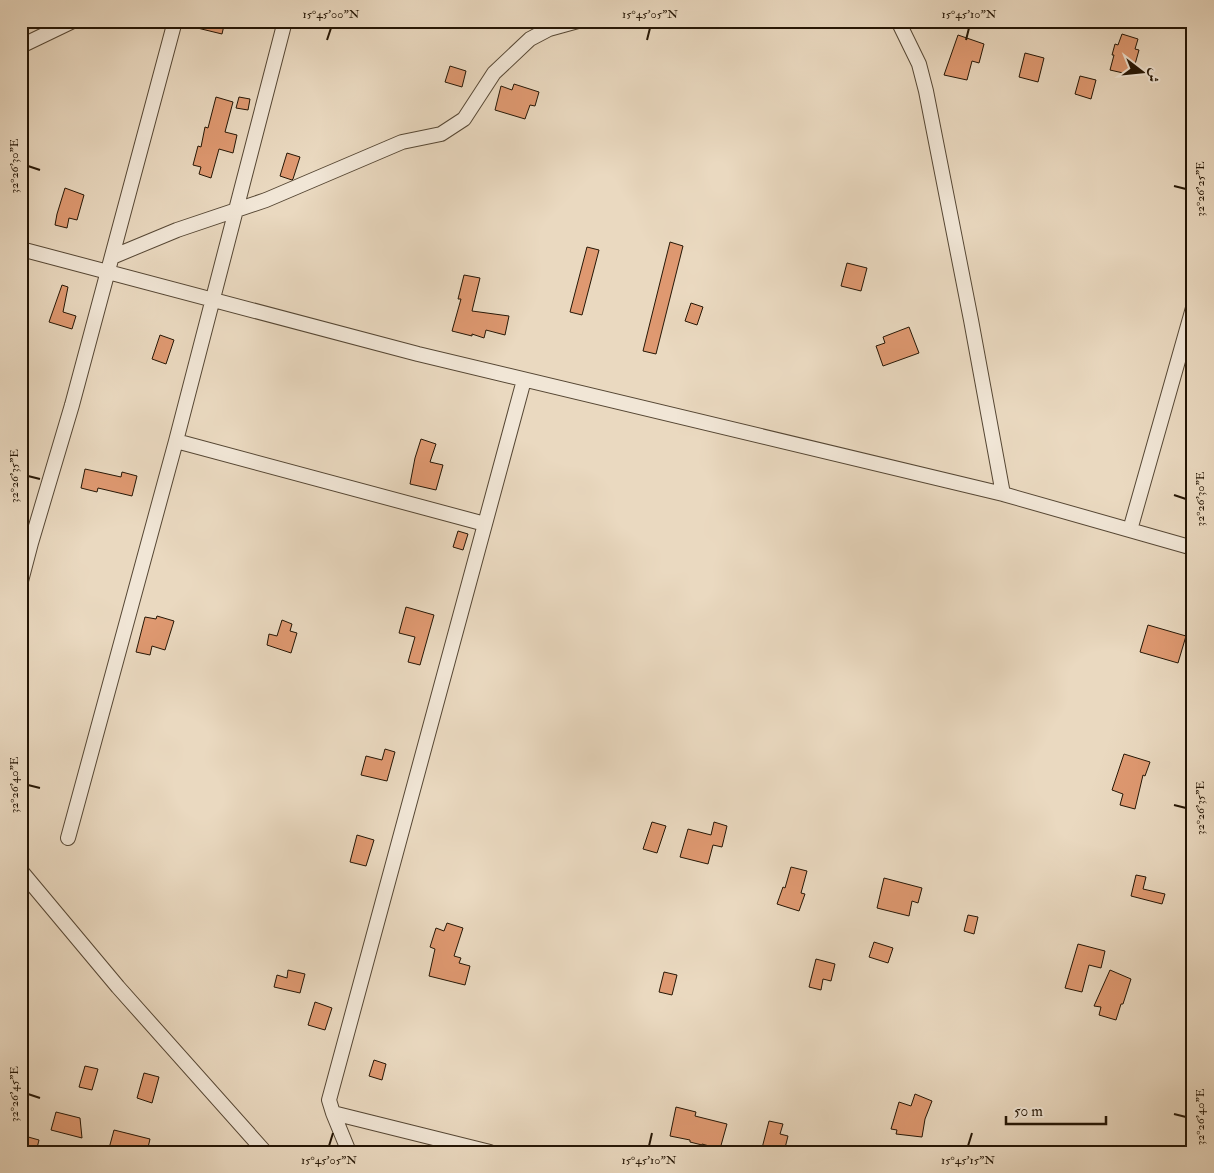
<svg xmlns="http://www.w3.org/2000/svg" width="1214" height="1173" viewBox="0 0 1214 1173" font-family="'IM FELL Double Pica',Amiri,serif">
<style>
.building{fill:#df9971;stroke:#251605}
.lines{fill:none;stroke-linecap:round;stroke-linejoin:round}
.minor-casing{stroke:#564734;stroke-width:16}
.minor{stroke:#f1e6d6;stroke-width:14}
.ticks{fill:none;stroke:#251605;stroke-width:2}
.neatline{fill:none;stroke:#251605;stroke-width:2}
.ticks-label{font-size:12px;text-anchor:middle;fill:#251605}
</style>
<rect width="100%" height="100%" fill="#ead9c0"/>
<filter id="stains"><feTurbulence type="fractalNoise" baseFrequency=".004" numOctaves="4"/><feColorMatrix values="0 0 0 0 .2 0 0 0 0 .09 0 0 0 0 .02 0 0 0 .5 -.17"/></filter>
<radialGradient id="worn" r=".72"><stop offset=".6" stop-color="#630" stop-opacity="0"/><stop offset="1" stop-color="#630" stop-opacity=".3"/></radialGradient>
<path class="building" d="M186 21H225L222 34 185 25Z
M1122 34 1138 39 1135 49 1139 50 1132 75 1110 70 1114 55H1112L1115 44 1118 45Z
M958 35 984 44 979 63 972 61 967 80 944 75Z
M1025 53 1044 58 1038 82 1019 77Z
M450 66 466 71 462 87 445 82Z
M1080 76 1096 80 1091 99 1075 94Z
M514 84 539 92 535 106 530 105 525 119 495 110 501 86 512 90Z
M216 97 233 102 225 132 237 135 233 153 219 149 211 178 199 174 201 167 193 165 198 146 201 147 205 127 208 128Z
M239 97 250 99 248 110 236 108Z
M287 153 300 157 293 179 292 180 280 176Z
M65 188 84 195 77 220 69 218 67 228 55 225 57 214Z
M670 242 683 246 656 354 643 351Z
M587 247 599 250 582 315 570 312Z
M847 263 867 268 861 291 841 286Z
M464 275 480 278 472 311 509 316 505 335 486 330 484 338 472 334V336L452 331 461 299H458Z
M62 285 68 287 63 312 76 316 72 329 49 322Z
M691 303 703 307 697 325 685 321Z
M909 327 919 353 883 366 876 346 885 343 883 337Z
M160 335 174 340 166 364 152 359Z
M421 439 436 444 430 462 443 465 436 490 410 484 415 458Z
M85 469 121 477 122 472 137 476 132 496 98 488 97 492 81 488Z
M458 531 468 534 463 550 453 547Z
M406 607 434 615 420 665 408 662 415 637 399 633Z
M157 616 174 621 165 650 152 646 150 655 136 652 145 617 156 619Z
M282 620 292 624 290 631 297 633 291 653 267 645 269 634 277 636Z
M1148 625 1186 636 1178 663 1140 652Z
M385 749 395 752 387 781 361 775 366 756 382 760Z
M1124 754 1150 762 1145 776 1143 775 1135 809 1120 805 1123 794 1112 790Z
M652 822 666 826 657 853 643 849Z
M714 822 727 826 722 847 713 845 708 864 680 857 688 829 711 835Z
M357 835 374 840 366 866 350 862Z
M791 867 807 871 801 893 805 894 799 911 777 904 783 887 785 888Z
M1136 875 1146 877 1143 889 1165 894 1162 904 1131 896Z
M884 878 922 888 918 903 912 901 909 916 877 908Z
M968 915 978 917 974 934 964 931Z
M447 923 463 928 454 956 461 958 459 963 470 966 465 985 429 976 435 949 430 947 436 928 444 931Z
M874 942 893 948 888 963 869 957Z
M1078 944 1105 951 1101 968 1089 965 1082 992 1065 988Z
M816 959 835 964 831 981 823 979 821 990 809 987Z
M288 970 305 974 300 993 274 987 277 975 287 978Z
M1110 970 1131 979 1123 1004H1121L1116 1020 1099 1015 1101 1007 1094 1006Z
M664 972 677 975 672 995 659 992Z
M315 1002 332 1008 325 1030 308 1025Z
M374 1060 386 1064 382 1080 369 1076Z
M85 1066 98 1069 92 1090 79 1087Z
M144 1073 159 1077 152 1103 137 1098Z
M915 1094 932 1101 925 1119 922 1137 896 1134 897 1130 891 1129 899 1102 911 1106Z
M676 1107 696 1112 695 1116 727 1124 720 1149 702 1144V1145L690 1142V1140L670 1136Z
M56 1112 80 1118 82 1138 51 1130Z
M769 1121 783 1124 780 1134 788 1136 784 1152H761Z
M114 1130 150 1139 147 1152H108Z
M21 1135 39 1140 36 1152H21Z"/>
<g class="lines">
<g class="minor-casing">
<path id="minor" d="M898 21 919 64 926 91 971 320 1003 494
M21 46 73 21
M21 249 418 354 1003 494 1193 548
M112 257 177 230 266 200 402 142 441 134 464 119 494 73 530 39 549 29 578 21
M176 441 485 524
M1130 530 1193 308
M21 581 31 543 72 405 175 21
M68 838 176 441 285 21
M21 871 118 987 265 1152
M333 1113 490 1152
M349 1152 333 1113 329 1100 524 380"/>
</g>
<use href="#minor" class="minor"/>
</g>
<path class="ticks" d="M327 40 331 28M647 40 650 28M966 40 969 28M28 166 40 170M1174 186 1186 189M28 476 40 479M1174 495 1186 499M28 785 40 788M1174 805 1186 808M28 1094 40 1098M1174 1114 1186 1117M329 1146 333 1133M649 1146 652 1133M968 1146 972 1133"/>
<rect width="1214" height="1173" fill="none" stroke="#ead9c0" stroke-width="55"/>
<g transform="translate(1142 72) rotate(106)" stroke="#f1e6d6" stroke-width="4" paint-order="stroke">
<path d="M0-4L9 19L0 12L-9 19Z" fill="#251605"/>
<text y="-8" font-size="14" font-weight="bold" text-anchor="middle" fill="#251605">ش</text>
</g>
<path d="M1006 1116v8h100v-8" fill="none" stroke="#251605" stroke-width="2.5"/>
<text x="1014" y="1116" font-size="15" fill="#251605" stroke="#f1e6d6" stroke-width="4" paint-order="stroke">50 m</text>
<rect x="28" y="28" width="1158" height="1118" class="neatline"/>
<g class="ticks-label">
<text x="331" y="18">15°45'00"N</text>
<text x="650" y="18">15°45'05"N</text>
<text x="969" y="18">15°45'10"N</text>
<text transform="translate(14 166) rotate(-90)" y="4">32°26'30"E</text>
<text transform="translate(1200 189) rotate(-90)" y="4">32°26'25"E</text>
<text transform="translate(14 476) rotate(-90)" y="4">32°26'35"E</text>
<text transform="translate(1200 499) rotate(-90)" y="4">32°26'30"E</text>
<text transform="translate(14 785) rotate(-90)" y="4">32°26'40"E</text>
<text transform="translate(1200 808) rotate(-90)" y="4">32°26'35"E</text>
<text transform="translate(14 1094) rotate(-90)" y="4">32°26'45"E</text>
<text transform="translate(1200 1117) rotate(-90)" y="4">32°26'40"E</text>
<text x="329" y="1164">15°45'05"N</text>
<text x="649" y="1164">15°45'10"N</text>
<text x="968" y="1164">15°45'15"N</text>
</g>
<rect width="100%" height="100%" filter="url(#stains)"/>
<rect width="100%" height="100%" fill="url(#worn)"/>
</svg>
